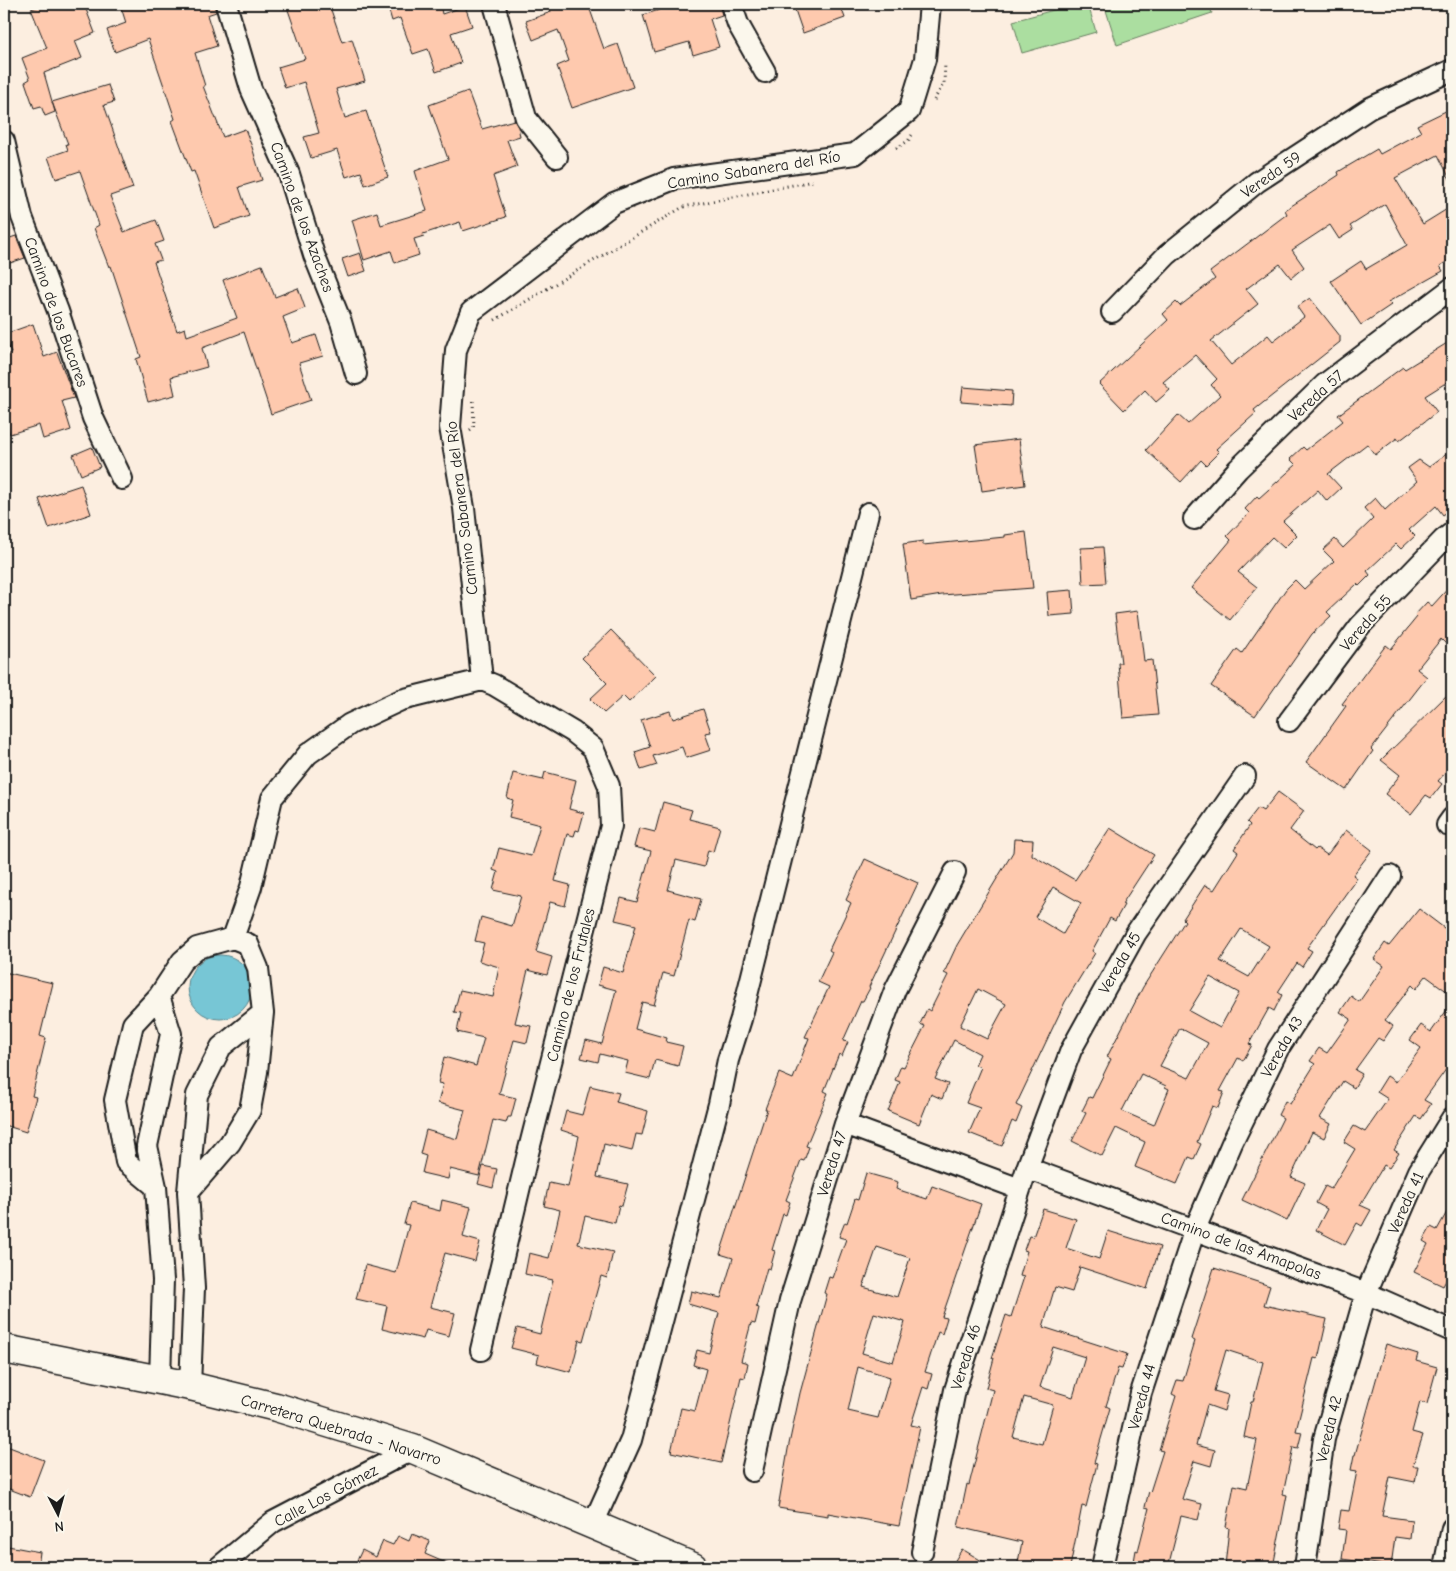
<svg xmlns="http://www.w3.org/2000/svg" width="1456" height="1571" viewBox="0 0 1456 1571" font-family="'Comic Neue',sans-serif">
<style>
.green{fill:#abdea0;stroke:#647d5e}
.water{fill:#77c6d5;stroke:#53828b}
.building{fill:#fec9ae;stroke:#1c1c1c;fill-rule:evenodd}
.lines{fill:none;stroke-linecap:round;stroke-linejoin:round}
.street-casing{stroke:#1c1c1c;stroke-width:24}
.secondary-casing{stroke:#1c1c1c;stroke-width:31}
.path{stroke:#1c1c1c;stroke-width:3;stroke-dasharray:1 4;stroke-linecap:butt}
.street{stroke:#fbf7ec;stroke-width:20}
.secondary{stroke:#fbf7ec;stroke-width:28}
.labels{text-anchor:middle;dominant-baseline:central;stroke-width:4;stroke-linejoin:round;paint-order:stroke}
.street-label{font-size:16px;fill:#1c1c1c;stroke:#fbf7ec}
</style>
<rect width="100%" height="100%" fill="#fceee0"/>
<filter id="ink" filterUnits="userSpaceOnUse"><feTurbulence type="fractalNoise" baseFrequency=".02" numOctaves="2"/><feDisplacementMap in="SourceGraphic" scale="10" xChannelSelector="R" yChannelSelector="G"/><feConvolveMatrix kernelMatrix="1 2 1 2 8 2 1 2 1" color-interpolation-filters="sRGB"/></filter>
<g filter="url(#ink)">
<path class="green" d="M1076 4H1088L1096 32 1022 53 1013 21Z
M1104 4H1209L1212 13 1117 45Z"/>
<path class="water" d="M188 987a32 32 0 1 1 64 0a32 32 0 1 1-64 0Z"/>
<path class="building" d="M45 4H84L95 33 75 41 82 58 44 73 55 112 45 116 41 106 34 108 25 82 30 79 22 58 47 48 31 9Z
M120 4H214L216 12 207 15 217 46 195 53 205 86H203L223 137 245 129 252 147 262 180 239 187 249 216 214 228 194 171 191 172 172 121 175 119 148 39 115 52 107 30 126 23Z
M286 4H329L342 42 352 39 365 81 336 89 345 118 366 111 388 177 365 185 361 172 346 177 337 150 311 158 304 137 319 133 304 82 285 88 278 67 305 59Z
M387 4H440L442 14 465 6 472 26 451 33 461 63 436 72 428 49 413 54 400 18 392 21Z
M548 4H588L604 49 618 44 633 87 572 108 557 66 569 61 558 30 533 40 526 21 551 12Z
M656 4H719L722 15 710 19 719 47 693 55 689 42 654 52 643 15 659 10Z
M793 4H840L845 18 803 33Z
M108 85 114 102 104 105 133 188 110 196 124 232 156 220 164 241 155 244 161 260 154 262 177 331 185 328 187 336 237 318 223 280 262 265 275 297 298 288 305 308 283 317 292 343 316 335 323 356 299 363 311 400 271 414 244 332 202 348 207 367 171 377 175 395 148 402 136 359 141 357 111 266 109 267 94 228 99 225 80 171 56 179 48 157 68 150 66 144H68L52 102Z
M468 91 482 129 514 120 518 127 520 136 507 140 517 167 493 176 506 217 463 231 460 222 423 234 424 236 414 239 419 255 395 263 391 251 364 260 352 220 377 212 381 225 427 211 415 171 448 159 429 105Z
M1452 108V183L1438 155 1395 178 1423 224 1452 206V258L1440 266 1443 271 1388 302 1391 305 1361 325 1331 281 1361 261 1366 269 1407 245 1385 204 1350 226 1353 230 1339 239 1330 225 1292 250 1304 267 1291 278 1280 264 1246 289 1258 304 1211 341 1231 365 1268 335 1273 341 1304 317 1297 307 1310 298 1340 336V342L1254 410 1256 413 1216 449 1219 452 1206 465 1201 460 1181 482 1146 450 1178 415 1188 424 1220 395 1211 385 1217 379 1195 355 1163 382 1170 390 1156 402 1145 390 1124 410 1099 384 1168 320 1163 314 1176 302 1180 306 1215 279 1210 272 1287 214 1285 210 1339 175 1338 172 1377 149 1380 154 1421 132 1417 125Z
M16 236 25 258 4 265V240Z
M360 253 366 271 348 277 342 259Z
M33 324 44 357 57 352 74 398 62 401 71 430 43 439 39 425 10 434 4 414V356L11 353 5 334Z
M1452 340V379L1425 396 1437 412 1399 441 1397 438 1375 455 1367 444 1328 474 1341 488 1327 501 1318 490 1283 521 1297 535 1284 548 1272 537 1238 572 1257 587 1230 620 1191 588 1231 540 1227 536 1249 513 1245 509 1257 496 1259 498 1296 465 1290 459 1303 447 1306 450 1343 421 1338 415 1354 403 1403 367 1405 369Z
M963 387 1012 391 1011 406 961 402Z
M1019 439 1025 485 982 491 975 445Z
M92 447 100 467 81 475 73 455Z
M1452 450V508L1443 515 1436 506 1409 530 1415 536 1401 549 1396 544 1367 571 1370 575 1359 586 1357 584 1327 612 1331 616 1312 634 1255 716 1211 686 1237 649 1242 653 1286 589 1295 580 1304 589 1334 561 1323 550 1335 539 1343 548 1373 519 1364 508 1375 498 1385 510 1417 481 1408 468 1419 460 1429 467Z
M81 485 91 514 49 528 39 499Z
M1026 532 1033 588 942 595 911 600 903 544 923 541V545L1005 537V535Z
M1103 547 1106 583 1083 584 1081 548Z
M1452 584V650L1441 639 1417 669 1427 677 1371 749 1373 751 1346 790 1306 762 1346 706 1342 704 1386 645 1391 649 1417 617 1415 615 1427 602 1432 606Z
M1072 590 1074 614 1049 616 1047 592Z
M1138 611 1144 661 1152 660 1158 715 1123 718 1118 663H1121L1115 614Z
M611 630 656 676 629 702 623 696 604 713 590 699 607 683 582 658Z
M1452 690V765L1438 781 1442 784 1431 798 1426 795 1411 814 1385 794 1400 775 1381 760Z
M703 709 711 732 705 733 711 750 686 758 682 747 653 756 657 765 641 770 635 752 650 747 641 720 670 711 673 719Z
M545 772 576 780 569 809 584 813 579 831 576 830 574 836 567 834 555 881 570 885 565 906 550 902 536 952 552 957 547 975 528 970 515 1023 531 1026 527 1043 514 1040 499 1094 516 1098 511 1117H508L506 1123 493 1120 479 1176 450 1169 448 1179 422 1173 426 1156 420 1154 426 1130 457 1139 465 1110 438 1103 443 1084 438 1083 444 1057 476 1066 484 1038 457 1032 461 1013 454 1012 460 990 493 997 499 967 479 961 484 943 475 941 481 917 512 926 521 896 493 890 498 872 493 870 499 848 531 856 540 825 509 817 513 800 507 798 513 773 543 780Z
M1278 792 1304 811 1290 830 1315 850 1317 848 1327 855 1346 830 1372 850 1353 875 1357 878 1307 948 1312 951 1302 967 1297 963 1278 992 1282 995 1274 1011 1269 1008 1249 1044 1252 1045 1243 1061 1238 1058 1220 1091 1224 1092 1218 1108 1212 1106 1197 1142 1201 1144 1194 1159 1189 1157 1177 1184 1135 1167 1145 1142 1116 1128 1102 1156 1072 1141 1086 1113 1082 1111 1089 1097 1092 1098 1111 1059 1107 1057 1143 987 1185 921 1183 919 1205 885 1214 890 1238 852 1234 849 1250 825 1247 822 1258 808 1263 811ZM1241 929 1269 946 1249 977 1220 961ZM1210 977 1239 993 1220 1028 1189 1011ZM1180 1028 1208 1043 1189 1078 1160 1066ZM1141 1074 1166 1086 1165 1087 1169 1089 1154 1125 1122 1111Z
M663 802 692 810 689 819 720 827 713 852 708 850 704 867 676 860 668 890 701 899 695 922 689 920 674 976 663 973 654 1005 642 1002 635 1029 667 1038 666 1042 683 1046 678 1066 655 1060 650 1079 625 1073 628 1061 600 1054 598 1062 581 1058 586 1040 602 1044 616 990 598 985 603 967 623 973 636 925 615 920 621 898 637 902 651 851 634 847 639 828 655 832Z
M1110 828 1154 855 1122 904 1124 905 1115 921 1110 918 1092 951 1095 953 1065 1002 1016 1105 1022 1108 1016 1123 1012 1121 1002 1146 969 1133 980 1108 966 1103 981 1067 975 1065 980 1054 954 1040 935 1079 948 1084 942 1099 931 1094 919 1124 888 1111 900 1082 895 1080 901 1066 904 1067 925 1026 920 1024 927 1009 930 1011 948 975 944 973 957 945 1013 852 1014 839 1033 840 1032 855 1075 880ZM1053 887 1081 903 1063 934 1035 917ZM978 989 1006 1004 987 1039 960 1026Z
M865 859 918 883 869 987 870 988 863 1001H861L843 1041 848 1042 842 1056 839 1054 824 1091 828 1093 806 1146 809 1147 804 1161 801 1160 786 1200 790 1202 786 1215 783 1214 772 1250 775 1251 770 1269 767 1268 756 1307 759 1308 755 1324 751 1323 741 1361 748 1363 745 1378 741 1377 721 1463 671 1452 681 1408 695 1411 706 1369 693 1365 697 1350 709 1353 719 1313 688 1304 691 1291 721 1298 733 1258 720 1254 767 1109H765L779 1073 793 1079 809 1038 805 1037 829 987 818 982 832 952 829 950 851 903 846 900Z
M1419 909 1452 934V995L1426 976 1416 989 1412 985 1385 1020 1393 1026 1383 1041 1378 1038 1355 1070 1362 1074 1354 1088 1343 1081 1320 1118 1331 1124 1324 1138 1312 1132 1291 1177 1305 1183 1287 1221 1242 1200 1283 1118 1278 1115 1285 1101 1290 1104 1315 1064 1310 1061 1319 1048 1327 1053 1351 1019 1340 1012 1351 996 1359 1002 1384 966 1374 959 1385 943 1389 946Z
M4 972 53 983 40 1036 46 1038 32 1096 36 1097 26 1132 4 1125Z
M1452 1003V1061L1424 1100 1431 1104 1421 1119 1416 1116 1394 1150 1399 1153 1389 1168 1384 1165 1360 1205 1371 1210 1362 1226 1357 1223 1345 1245 1316 1230 1327 1209 1316 1203 1325 1186 1331 1189 1355 1149 1344 1142 1354 1126 1365 1132 1388 1099 1377 1092 1387 1076 1396 1082 1421 1048 1410 1040 1421 1025 1431 1032Z
M590 1086 619 1093 616 1102 648 1111 642 1135 636 1134 632 1151 604 1144 597 1177 628 1184 622 1206 619 1205 615 1223 585 1216 578 1244 613 1252 607 1278 601 1276 583 1341 579 1340 571 1372 537 1363 539 1355 511 1348 517 1328 540 1334 553 1280 525 1274 529 1253 549 1258 560 1210 544 1206 549 1183 568 1187 579 1136 561 1130 566 1111 582 1115Z
M483 1166 497 1169 493 1188 478 1184Z
M866 1173 898 1182 896 1189 927 1199 932 1186 981 1204 942 1317 947 1318 942 1334 938 1332 925 1372 932 1374 928 1389 923 1387 911 1425 920 1427 899 1526 828 1513V1516L778 1508 788 1449 800 1393 827 1294 824 1293 829 1277 832 1278 846 1239 839 1237 845 1222 847 1223 855 1199 858 1200ZM877 1247 910 1258 897 1297 863 1287ZM874 1313 905 1322 893 1362 862 1353ZM858 1367 890 1377 878 1418 848 1411Z
M442 1200 471 1207 463 1237 480 1242 475 1261 445 1253 430 1307 455 1313 449 1336 426 1330 423 1339 382 1329 387 1306 356 1299 365 1265 396 1273 409 1225 404 1224 410 1203 440 1211Z
M1452 1203V1269L1443 1286 1414 1272 1428 1244 1423 1241 1431 1227 1437 1230Z
M1043 1209 1076 1219 1066 1248 1099 1259 1108 1231 1160 1247 1147 1289 1080 1267 1072 1292 1055 1287 1043 1327 1127 1354 1122 1369 1118 1368 1106 1406 1110 1408 1094 1463 1097 1464 1086 1507 1082 1506 1070 1567H1017L1022 1542 958 1527 967 1484 969 1485 993 1390 986 1388 994 1358H992L1006 1315 1011 1317 1024 1277 1020 1276 1027 1251 1024 1250 1029 1236 1033 1237ZM1053 1347 1085 1357 1073 1397 1040 1387ZM1024 1397 1053 1405 1042 1444 1013 1437Z
M1214 1268 1270 1286 1264 1305 1327 1319 1318 1359 1314 1358 1296 1431 1302 1432 1298 1448 1293 1447 1283 1494 1287 1495 1273 1567 1225 1566 1229 1528 1226 1527 1234 1485 1247 1488 1257 1440 1244 1437 1251 1402H1253L1263 1362 1226 1350 1214 1391 1228 1395 1224 1411 1207 1405 1196 1445 1215 1450 1211 1466 1194 1461 1182 1499 1202 1504 1198 1520 1181 1516 1168 1567H1133L1136 1550 1138 1551 1149 1508 1145 1507 1149 1491 1150 1492 1163 1451 1159 1450 1176 1396 1172 1394 1177 1380 1183 1381 1195 1341 1191 1339Z
M1386 1344 1418 1354 1416 1361 1437 1367 1427 1404 1420 1402 1412 1432 1423 1435 1413 1466H1418L1415 1482 1390 1477 1382 1516 1412 1520 1410 1539 1395 1537 1391 1566 1342 1559 1346 1530 1338 1529 1341 1510 1349 1511 1357 1471 1351 1470 1354 1455H1355Z
M4 1445 44 1460 30 1497 4 1487Z
M412 1534 430 1541 425 1554 455 1567H354L362 1550 376 1557 383 1541 393 1545 398 1536 409 1541Z
M8 1546 40 1552 38 1567H4Z
M962 1549 992 1567H951Z"/>
<g class="lines">
<g class="street-casing">
<path id="street" d="M226 4 251 89 289 174 314 255 341 322 356 374
M494 4 526 118 557 157
M731 4 738 24 765 72
M4 141 22 217 58 311 93 418 122 479
M1112 312 1167 255 1257 182 1370 108 1452 70
M1194 519 1238 469 1325 384 1452 288
M482 680 464 508 450 427 456 350 471 312 614 203 674 179 855 154 909 111 925 59 930 4
M1289 721 1360 626 1443 540 1452 533
M1447 825 1452 818
M233 938 251 887 272 798 308 754 350 724 401 700 482 680
M845 1124 1020 1189
M1027 1168 1366 1293 1452 1331
M156 1187 147 1146 171 1034 159 996
M481 1350 526 1161 611 826 609 786 593 748 573 732 494 685 482 680
M160 1379 163 1280 156 1187 126 1162 115 1100 133 1024 159 996 182 961 197 948 233 938 248 944 258 968 263 1013 257 1072 250 1110 230 1143 188 1192
M190 1386 194 1288 188 1192 197 1095 221 1047 263 1013
M752 1471 790 1301 845 1124 895 990 955 872
M593 1524 631 1440 719 1104 728 1060 741 1019 868 513
M922 1552 955 1390 1027 1168 1071 1050 1136 933 1245 776
M219 1567 273 1522 413 1449
M1102 1567 1141 1393 1195 1229 1232 1143 1278 1049 1390 876
M1305 1567 1324 1439 1366 1293 1419 1171 1452 1118
M1444 1567 1452 1528"/>
</g>
<g class="secondary-casing">
<path id="secondary" d="M4 1349 190 1386 276 1407 413 1449 693 1567"/>
</g>
<path class="path" d="M934 100 944 83 945 64
M896 148 908 141 912 135
M495 320 683 207 813 181
M470 430 474 427 473 401"/>
<use href="#street" class="street"/>
<use href="#secondary" class="secondary"/>
</g>
</g>
<g class="labels">
<g class="street-label">
<text transform="translate(754 170) rotate(-9)">Camino Sabanera del Río</text>
<text transform="translate(1271 175) rotate(-35)">Vereda 59</text>
<text transform="translate(302 217) rotate(70)">Camino de los Azaches</text>
<text transform="translate(56 312) rotate(70)">Camino de los Bucares</text>
<text transform="translate(1316 396) rotate(-42)">Vereda 57</text>
<text transform="translate(462 508) rotate(-97)">Camino Sabanera del Río</text>
<text transform="translate(1366 623) rotate(-49)">Vereda 55</text>
<text transform="translate(1120 963) rotate(-60)">Vereda 45</text>
<text transform="translate(571 985) rotate(-76)">Camino de los Frutales</text>
<text transform="translate(1282 1047) rotate(-60)">Vereda 43</text>
<text transform="translate(832 1164) rotate(-73)">Vereda 47</text>
<text transform="translate(1406 1203) rotate(-66)">Vereda 41</text>
<text transform="translate(1241 1246) rotate(20)">Camino de las Amapolas</text>
<text transform="translate(966 1357) rotate(-73)">Vereda 46</text>
<text transform="translate(1142 1397) rotate(-75)">Vereda 44</text>
<text transform="translate(1329 1429) rotate(-77)">Vereda 42</text>
<text transform="translate(341 1430) rotate(17)">Carretera Quebrada - Navarro</text>
<text transform="translate(326 1496) rotate(-28)">Calle Los Gómez</text>
</g>
</g>
<rect width="1456" height="1571" fill="none" stroke="#fbf7ec" stroke-width="20"/>
<rect x="10" y="10" width="1436" height="1551" fill="none" stroke="#1c1c1c" stroke-width="2" filter="url(#ink)"/>
<g transform="translate(58 1514) rotate(174)" stroke="#fbf7ec" stroke-width="4" paint-order="stroke">
<path d="M0-4L9 19L0 12L-9 19Z" fill="#1c1c1c"/>
<text y="-8" font-size="14" font-weight="bold" text-anchor="middle" fill="#1c1c1c">N</text>
</g>
</svg>
